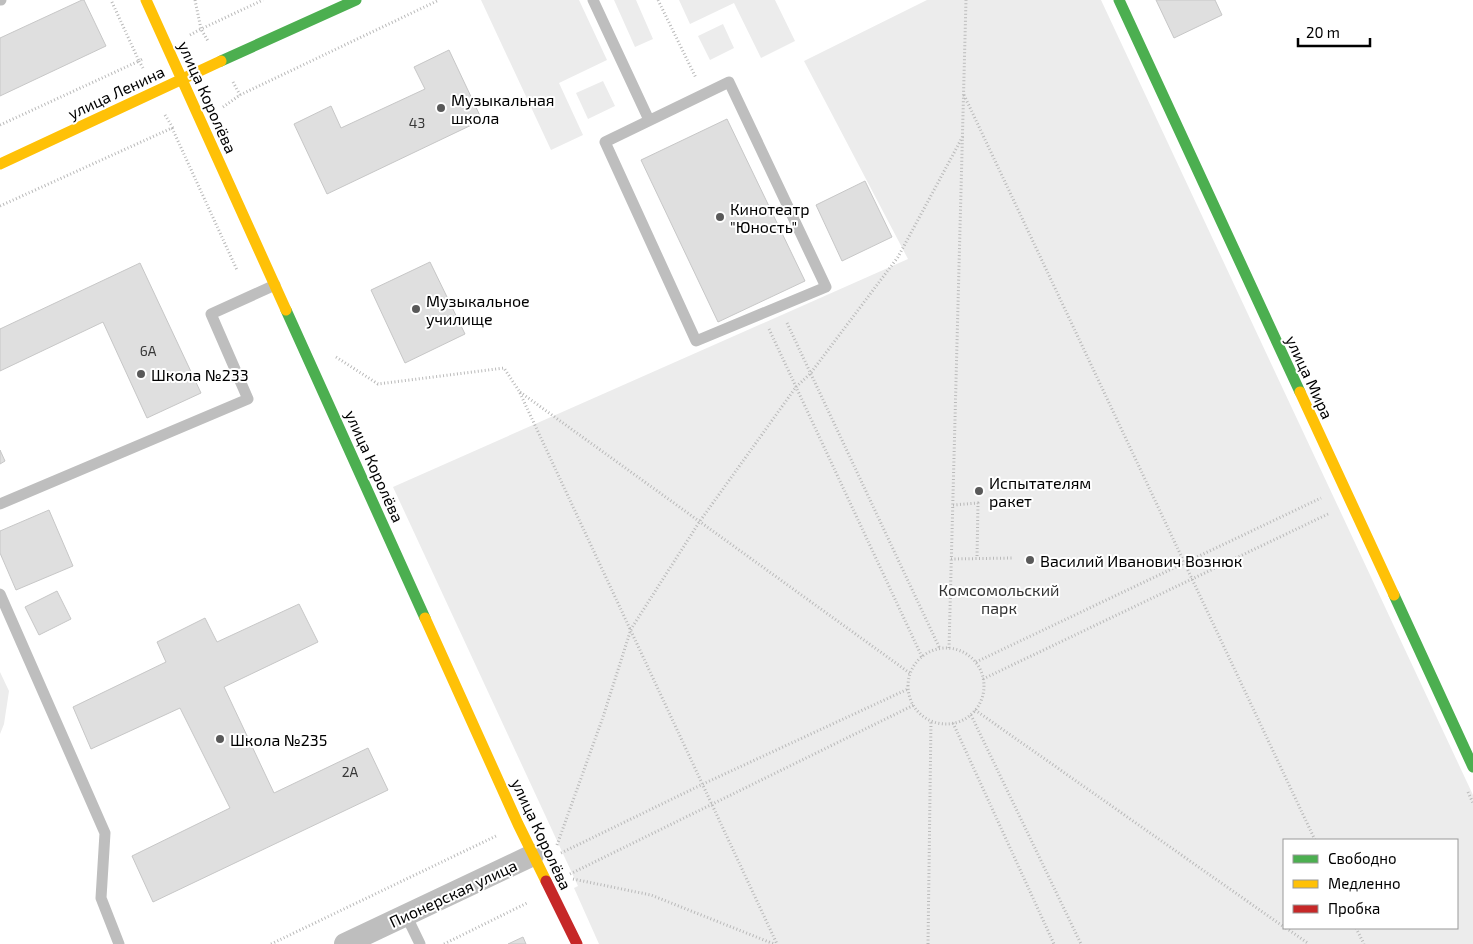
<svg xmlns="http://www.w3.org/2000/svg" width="1473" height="944" viewBox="0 0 1473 944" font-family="'Exo 2',sans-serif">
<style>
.green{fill:#ececec;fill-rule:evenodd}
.building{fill:#dfdfdf;stroke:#c7c7c7}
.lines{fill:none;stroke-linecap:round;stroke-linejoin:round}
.path{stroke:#b9b9b9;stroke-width:3;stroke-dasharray:1 2.5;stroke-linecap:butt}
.lane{stroke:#bebebe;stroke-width:11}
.street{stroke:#bebebe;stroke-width:22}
.fast{stroke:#4caf50;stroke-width:11}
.slow{stroke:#ffc107;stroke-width:11}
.jam{stroke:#c62828;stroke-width:11}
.poi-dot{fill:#595959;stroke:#fff;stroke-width:2}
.labels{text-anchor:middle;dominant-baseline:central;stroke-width:4;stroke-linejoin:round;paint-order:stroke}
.number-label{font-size:14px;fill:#383838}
.street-label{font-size:16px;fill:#000;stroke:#fff}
.poi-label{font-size:16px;fill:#000;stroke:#fff;text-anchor:start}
.park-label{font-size:16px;fill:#333;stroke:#fff}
</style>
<rect width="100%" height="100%" fill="#fff"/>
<path class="green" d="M481 0H579L607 60 559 83 583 135 551 150Z
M614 0H636L653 39 635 47Z
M679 0H775L795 41 761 58 734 3 690 24Z
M927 0H1101L1473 795V944H599L574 888 578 886 393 487 908 259 804 61ZM1284 840H1457V928H1284Z
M723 24 734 48 710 60 698 36Z
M603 81 615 106 588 119 576 93Z
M0 672 9 691 4 724 0 734Z"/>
<path class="building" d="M82 0H84L106 46 0 96V38Z
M1156 0H1215L1222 15 1174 38Z
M449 50 482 120 327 194 294 124 331 106 341 128 425 89 414 67Z
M727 119 805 281 718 322 641 160Z
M865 181 892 237 842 261 816 205Z
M430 262 465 334 405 363 371 290Z
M140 263 201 393 147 418 103 322 0 371V329Z
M0 450 5 461 0 464Z
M49 510 73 566 16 590 0 553V531Z
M57 591 71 619 39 635 25 607Z
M299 604 318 642 224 687 274 793 368 748 388 790 153 902 132 856 230 808 180 708 91 749 73 707 166 662 157 642 205 618 217 642Z
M523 937 526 944H508Z"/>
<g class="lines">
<path class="path" d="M195 0 201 29 263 0
M658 0 696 78
M190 35 201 29 208 41
M143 68 139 61 144 58
M233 82 240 95
M964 95 1315 840
M223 107 240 95 439 0
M165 115 173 128
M0 125 139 61 111 0
M0 206 172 128 237 270
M787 323 940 649
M769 329 922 657
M336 357 378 384 504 368 519 391 777 944
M520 392 911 674
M953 505 978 503 977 558
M951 559 1014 558
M949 648 966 0
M908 686a38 38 0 1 1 76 0a38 38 0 1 1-76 0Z
M976 662 1321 498
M983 679 1328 514
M975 710 1284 927
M971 715 1081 944
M953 723 1054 944
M1468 792 1473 803
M557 845 603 717 631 629 700 521 796 387 810 374 898 257 963 136
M561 853 703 784 908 689
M570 874 914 705
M573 879 651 895 774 944
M1286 928 1309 944
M1356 928 1364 944
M271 944 496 836
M444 944 527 903 528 904
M928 944 931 720"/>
<path class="lane" d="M0 0H1
M593 0 649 120
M729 82 826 287 696 341 605 142Z
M0 504 248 399 211 314 275 285
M0 594 105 833 101 898 119 944
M406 915 420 944"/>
<path class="street" d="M345 944 533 855"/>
<path class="fast" d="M1119 0 1300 392
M221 61 356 0
M286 310 425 618
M1394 595 1473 767"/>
<path class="slow" d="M146 0 286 310
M0 164 221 61
M1300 392 1394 595
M425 618 518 824 546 881"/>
<path class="jam" d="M546 881 577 944"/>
</g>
<g class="poi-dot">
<circle cx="441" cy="108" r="5"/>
<circle cx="720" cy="217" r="5"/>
<circle cx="416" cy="309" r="5"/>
<circle cx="141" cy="374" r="5"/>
<circle cx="979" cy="491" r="5"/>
<circle cx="1030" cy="560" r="5"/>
<circle cx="220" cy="739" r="5"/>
</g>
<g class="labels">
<g class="number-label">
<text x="417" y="122">43</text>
<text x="148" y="350">6А</text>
<text x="350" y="771">2А</text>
</g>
<g class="street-label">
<text transform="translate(116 92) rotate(-25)">улица Ленина</text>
<text transform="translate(208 97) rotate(66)">улица Королёва</text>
<text transform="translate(1310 377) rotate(65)">улица Мира</text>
<text transform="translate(375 466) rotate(66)">улица Королёва</text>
<text transform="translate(542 834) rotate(65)">улица Королёва</text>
<text transform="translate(453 893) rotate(-25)">Пионерская улица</text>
</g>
<g class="poi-label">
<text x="451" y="99">Музыкальная<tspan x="451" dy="18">школа</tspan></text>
<text x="730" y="208">Кинотеатр<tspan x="730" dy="18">"Юность"</tspan></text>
<text x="426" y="300">Музыкальное<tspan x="426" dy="18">училище</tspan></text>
<text x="151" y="374">Школа №233</text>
<text x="989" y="482">Испытателям<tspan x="989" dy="18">ракет</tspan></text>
<text x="1040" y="560">Василий Иванович Вознюк</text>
<text x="230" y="739">Школа №235</text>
</g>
<g class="park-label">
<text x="999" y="589">Комсомольский<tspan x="999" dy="18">парк</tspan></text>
</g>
</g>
<rect x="1283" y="839" width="175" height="90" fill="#ffffff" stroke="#999999"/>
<rect x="1293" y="855" width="25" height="8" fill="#4caf50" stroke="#999999"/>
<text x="1328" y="864" font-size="15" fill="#000000">Свободно</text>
<rect x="1293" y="880" width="25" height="8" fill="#ffc107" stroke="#999999"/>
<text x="1328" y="889" font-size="15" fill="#000000">Медленно</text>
<rect x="1293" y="905" width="25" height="8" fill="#c62828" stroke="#999999"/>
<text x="1328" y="914" font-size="15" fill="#000000">Пробка</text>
<path d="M1298 38v8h72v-8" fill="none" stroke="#000000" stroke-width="2.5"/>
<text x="1306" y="38" font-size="15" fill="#000000" stroke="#ffffff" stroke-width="4" paint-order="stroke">20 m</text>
</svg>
